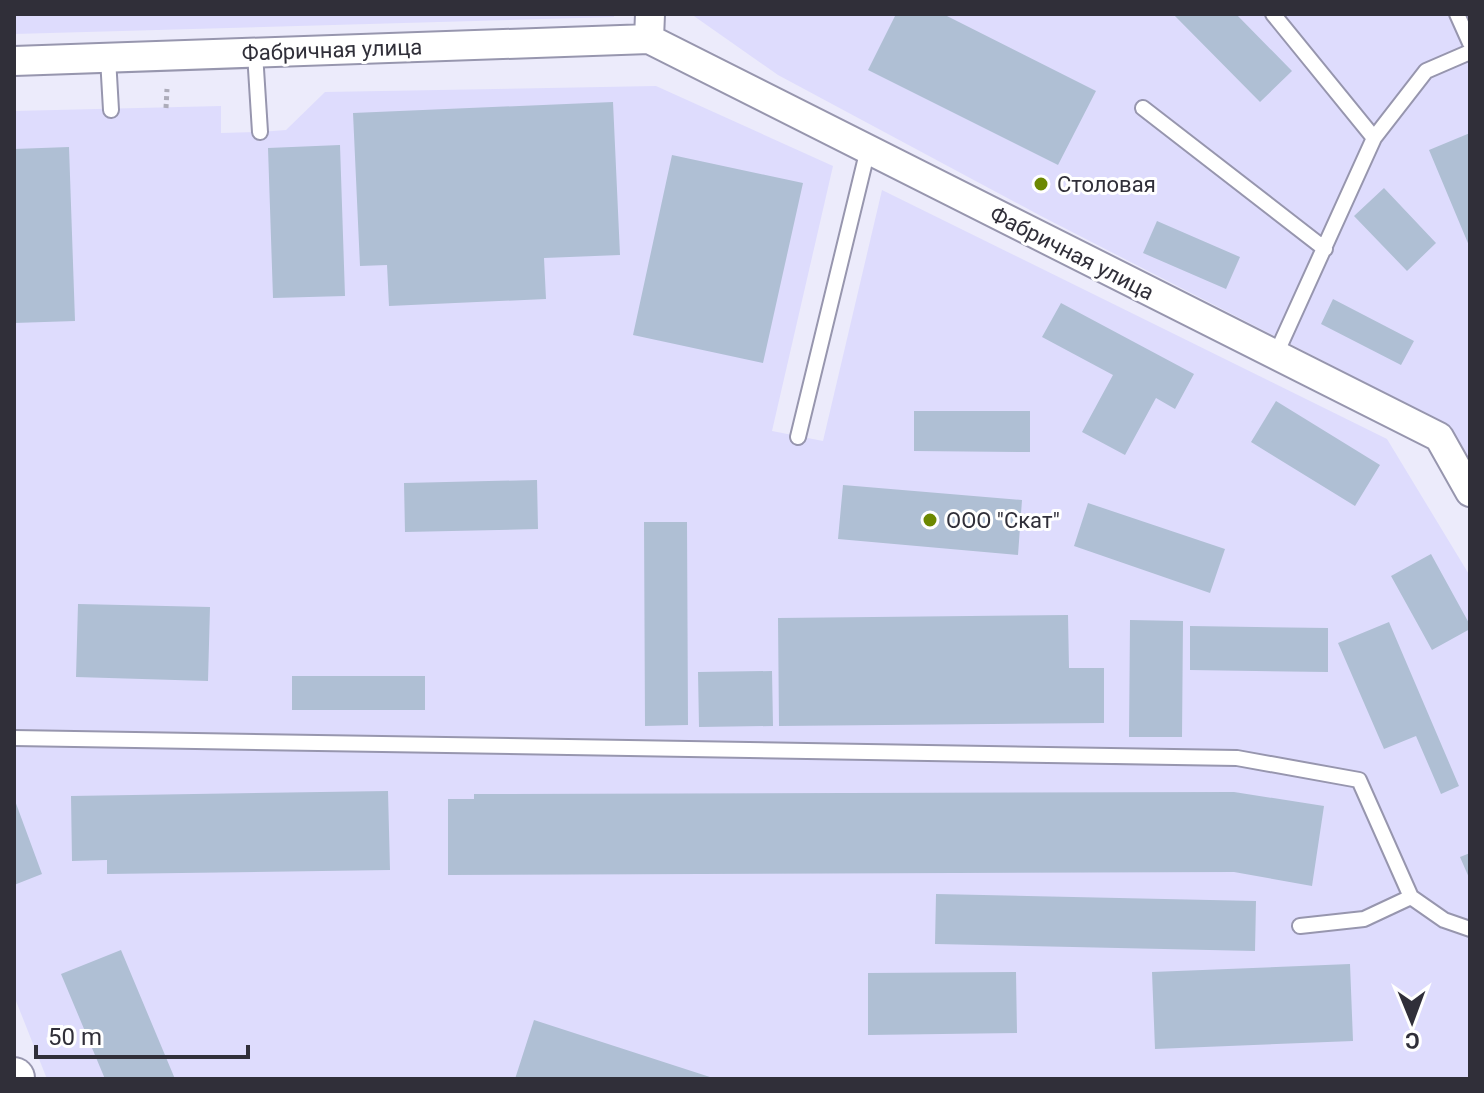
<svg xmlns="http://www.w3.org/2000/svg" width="1484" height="1093" viewBox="0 0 1484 1093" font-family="Roboto,sans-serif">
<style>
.built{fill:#dedcfd}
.building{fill:#afbfd4}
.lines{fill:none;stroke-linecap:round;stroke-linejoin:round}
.lane-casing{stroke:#9796ae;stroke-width:18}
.street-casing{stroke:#9796ae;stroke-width:32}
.secondary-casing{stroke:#9796ae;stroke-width:44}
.path{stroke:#adacba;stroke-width:5;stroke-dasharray:4 4;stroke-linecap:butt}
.lane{stroke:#fff;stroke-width:14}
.street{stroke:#fff;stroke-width:28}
.secondary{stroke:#fff;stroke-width:40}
.poi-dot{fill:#6c8800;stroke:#fff;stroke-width:3}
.labels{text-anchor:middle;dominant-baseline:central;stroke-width:6;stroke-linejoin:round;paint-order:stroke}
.street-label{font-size:22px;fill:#302f39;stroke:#fff}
.poi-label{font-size:22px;fill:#302f39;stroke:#fff;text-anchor:start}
</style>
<rect width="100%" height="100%" fill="#ecebfb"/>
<path class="built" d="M14 14H614V17L14 34Z
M691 14H1470V467L1446 424 1041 216 778 75Z
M656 86 833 166 772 431 823 441 882 190 1387 439 1470 576V1079H47L14 996V111L221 106V133L260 132 286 130 325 92Z"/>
<path class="building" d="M896 14H943L1096 91 1058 165 868 70Z
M1173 14H1236L1292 71 1260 102Z
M613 102 620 255 544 258 546 299 389 306 387 265 360 266 353 113Z
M1470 133V248L1429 150Z
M340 145 345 296 273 298 268 148Z
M69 147 75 321 14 323V149Z
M672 155 803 183 763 363 633 335Z
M1384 188 1436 243 1407 271 1354 216Z
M1157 221 1240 257 1226 289 1143 253Z
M1333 299 1414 341 1401 365 1321 324Z
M1061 303 1194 374 1175 409 1156 398 1125 455 1082 432 1113 375 1042 337Z
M1276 401 1380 465 1355 506 1251 442Z
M914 411H1030V452L914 451Z
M537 480 538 529 405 532 404 483Z
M843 485 1022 500 1018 555 838 539Z
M1088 503 1225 549 1210 593 1074 546Z
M644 522H687L688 725 645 726Z
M1431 554 1470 625V629L1432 650 1391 576Z
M78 604 210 607 208 681 76 677Z
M1068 615 1069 668H1104V723L779 726 778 618Z
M1130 620 1183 621 1182 737H1129Z
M1389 622 1459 786 1441 794 1416 736 1384 749 1338 643Z
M1190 626 1328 628V672L1190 670Z
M772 671 773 726 699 727 698 672Z
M292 676H425V710H292Z
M388 791 390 870 107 874V860L72 861 71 796Z
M1234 792 1324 806 1312 886 1234 872 448 875V799H474V794Z
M14 798 42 874 14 885Z
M1470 853V880L1460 857Z
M936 894 1256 901 1255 951 935 944Z
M121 950 175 1079H105L61 974Z
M1350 964 1353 1041 1155 1049 1152 972Z
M1016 972 1017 1033 868 1035V973Z
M534 1020 713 1078V1079H515Z"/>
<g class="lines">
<g class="lane-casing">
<path id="lane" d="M1273 14 1374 138
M1457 14 1470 43
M255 53 260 132
M108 58 111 110
M1143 108 1325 249
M1276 354 1374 138 1426 71 1470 52
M798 437 868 149
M14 738 1237 758 1359 780 1411 897 1444 920 1470 929
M1300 926 1364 919 1411 897"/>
</g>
<g class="street-casing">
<path id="street" d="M650 14 649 39 1439 437 1470 492
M14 61 649 39"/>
</g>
<g class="secondary-casing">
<path id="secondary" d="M14 1078V1079"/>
</g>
<path class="path" d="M166 108 167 89"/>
<use href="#lane" class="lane"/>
<use href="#street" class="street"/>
<use href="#secondary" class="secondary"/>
</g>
<g class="poi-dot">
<circle cx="1041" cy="184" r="8"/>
<circle cx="930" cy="520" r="8"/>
</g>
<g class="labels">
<g class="street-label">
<text transform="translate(332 50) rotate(-2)">Фабричная улица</text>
<text transform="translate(1072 253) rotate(27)">Фабричная улица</text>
</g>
<g class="poi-label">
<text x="1057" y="184">Столовая</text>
<text x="946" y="520">ООО "Скат"</text>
</g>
</g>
<rect width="1484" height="1093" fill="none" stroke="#302f39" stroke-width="32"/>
<g transform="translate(1412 1021) rotate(179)" stroke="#ffffff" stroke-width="6" paint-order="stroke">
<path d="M0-6L14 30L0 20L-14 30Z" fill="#302f39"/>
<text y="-12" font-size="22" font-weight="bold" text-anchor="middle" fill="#302f39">С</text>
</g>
<path d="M36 1045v12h212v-12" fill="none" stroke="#302f39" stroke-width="4"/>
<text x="48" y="1045" font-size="24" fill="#302f39" stroke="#ffffff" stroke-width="6" paint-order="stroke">50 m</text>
</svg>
